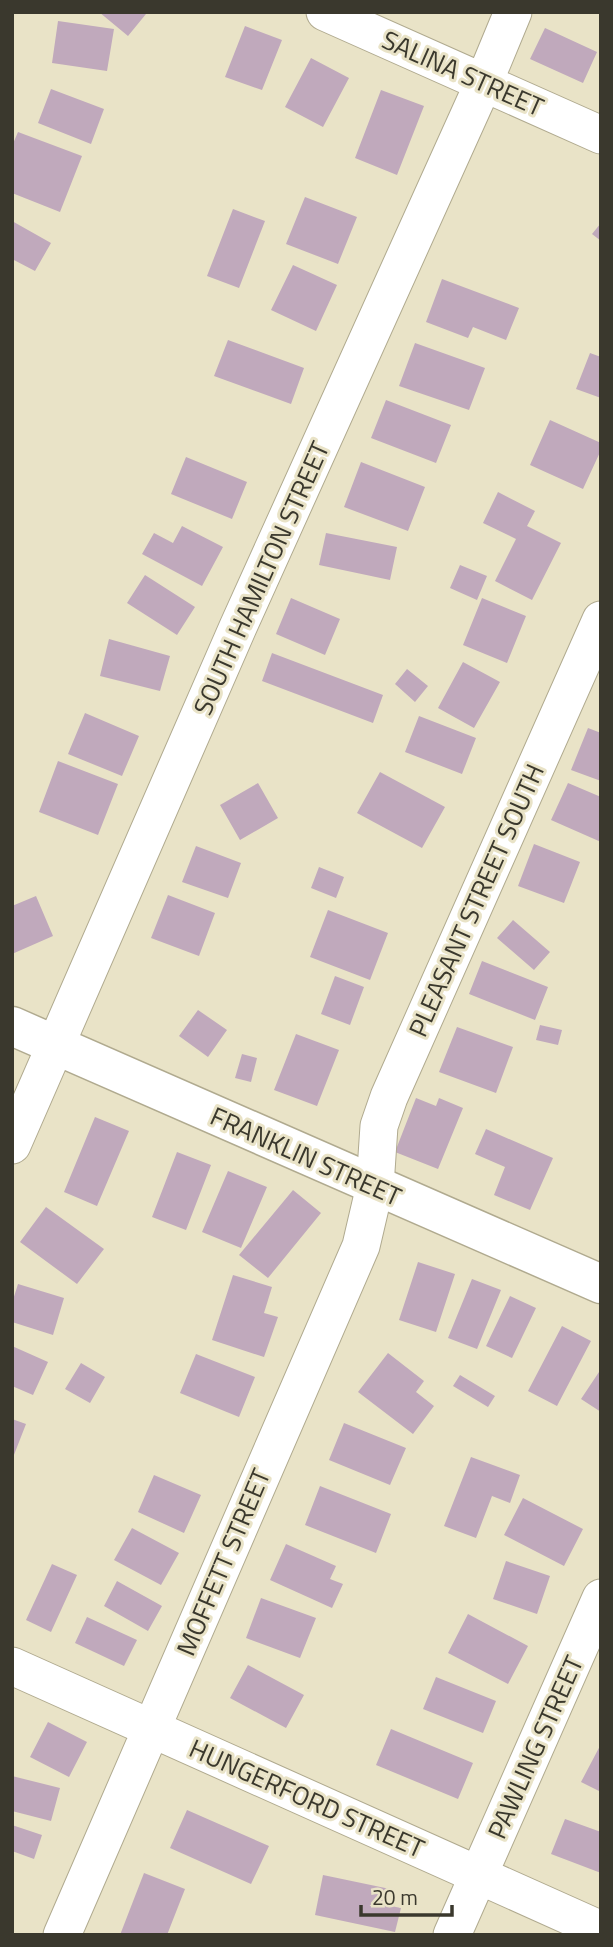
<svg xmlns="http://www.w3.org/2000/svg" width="613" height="1947" viewBox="0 0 613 1947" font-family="'Titillium Web',sans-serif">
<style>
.building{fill:#c0a9bc}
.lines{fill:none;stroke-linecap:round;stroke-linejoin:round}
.minor-casing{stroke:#b0aa8f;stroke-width:39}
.tertiary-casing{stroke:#b0aa8f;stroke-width:41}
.minor{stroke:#fff;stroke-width:37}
.tertiary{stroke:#fff;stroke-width:38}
.labels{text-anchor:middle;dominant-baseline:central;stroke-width:6;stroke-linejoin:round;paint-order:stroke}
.street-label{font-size:26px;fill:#3a382d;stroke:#e9e3c7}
</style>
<rect width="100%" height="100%" fill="#e9e3c7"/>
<path class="building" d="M99 12H143L146 14 128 36Z
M58 21 114 29 107 71 52 63Z
M245 26 282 40 262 90 225 77Z
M545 28 597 52 583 83 530 59Z
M311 58 349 78 323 127 285 107Z
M51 89 104 109 91 144 38 123Z
M381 90 424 106 397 175 355 158Z
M18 132 82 156 60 212 12 193V146Z
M305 197 357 217 338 264 286 244Z
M233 209 265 221 239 288 207 276Z
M12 221 51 243 35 271 12 259Z
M601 223V241L592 234Z
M293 265 337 285 316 331 271 310Z
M442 279 519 308 506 340 473 327 468 338 426 322Z
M228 340 304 368 291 404 214 376Z
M415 343 485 368 469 410 399 386Z
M590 353 601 357V398L576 389Z
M386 400 451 425 436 463 371 438Z
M550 420 601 443V450L583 489 530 465Z
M186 457 247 482 232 519 171 494Z
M361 462 425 487 408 531 344 507Z
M498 492 535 511 527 526 561 543 532 600 495 581 516 539 483 523Z
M182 526 223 547 202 586 142 554 154 533 173 543Z
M326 533 397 547 390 580 319 565Z
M460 565 487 576 477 600 450 588Z
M145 575 195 607 177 635 127 603Z
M291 598 340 619 325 655 276 634Z
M482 598 526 616 507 663 463 645Z
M109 639 170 656 160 691 100 676Z
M272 653 383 695 373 723 262 681Z
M463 662 500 682 474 728 438 708Z
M407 669 428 686 415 702 395 684Z
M85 713 139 736 122 776 68 754Z
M419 716 476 738 462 774 405 752Z
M588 728 601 733V781L571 770Z
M58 761 118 784 98 835 39 812Z
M380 772 445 807 422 848 357 813Z
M258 783 278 818 240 840 220 805Z
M568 783 601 797V842L551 820Z
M534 844 580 862 564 903 518 886Z
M196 846 241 863 228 898 182 882Z
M319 867 344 877 336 898 311 888Z
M168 895 215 913 199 956 151 938Z
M36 896 53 936 12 954V906Z
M328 910 388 933 370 980 310 957Z
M513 920 550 952 534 970 497 938Z
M482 961 548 987 535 1020 469 994Z
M335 976 364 987 350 1025 321 1014Z
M198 1010 227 1030 208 1057 179 1036Z
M540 1025 562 1030 558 1045 536 1040Z
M457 1027 513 1047 496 1093 439 1072Z
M296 1034 339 1050 317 1106 274 1090Z
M242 1054 257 1058 251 1082 235 1078Z
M416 1098 436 1106 439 1098 463 1108 438 1169 395 1152Z
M95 1117 129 1131 97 1206 64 1192Z
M486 1129 553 1158 530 1210 494 1195 505 1167 475 1154Z
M177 1152 211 1165 186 1230 152 1217Z
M228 1171 267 1187 241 1248 202 1232Z
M293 1190 321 1213 268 1278 239 1255Z
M46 1207 104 1249 77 1284 20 1242Z
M418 1262 455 1274 436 1332 399 1320Z
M233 1275 272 1287 264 1313 278 1317 264 1357 212 1340Z
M472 1279 501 1290 477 1349 448 1338Z
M18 1284 64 1298 53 1335 12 1322V1303Z
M510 1296 536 1308 512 1358 486 1346Z
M562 1326 591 1341 557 1406 528 1391Z
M12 1346 48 1362 33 1395 12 1386Z
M388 1353 424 1381 416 1392 434 1406 413 1434 358 1392Z
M196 1354 255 1377 239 1417 180 1393Z
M81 1363 105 1377 90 1403 65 1389Z
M601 1369V1412L581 1399Z
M460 1375 495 1396 488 1407 453 1386Z
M12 1419 26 1424 12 1460Z
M344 1423 406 1448 390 1485 329 1460Z
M471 1457 520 1475 510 1503 492 1496 476 1538 444 1526Z
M154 1475 201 1495 184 1533 138 1512Z
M320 1486 391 1514 376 1553 305 1525Z
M523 1498 583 1529 564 1566 504 1535Z
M132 1528 179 1553 161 1585 114 1560Z
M286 1544 336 1566 330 1579 343 1584 332 1608 270 1580Z
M506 1561 550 1576 537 1614 493 1599Z
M52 1564 77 1575 51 1632 26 1620Z
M117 1581 162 1606 148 1631 104 1606Z
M261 1598 316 1618 300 1658 246 1638Z
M468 1614 528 1646 508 1684 448 1653Z
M87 1617 137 1640 124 1666 75 1643Z
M248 1665 304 1695 286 1728 230 1698Z
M436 1677 496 1701 483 1733 423 1709Z
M48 1722 87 1742 69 1777 30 1757Z
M391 1729 473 1763 458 1799 376 1765Z
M601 1744V1792L581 1782Z
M12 1776 60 1788 51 1821 12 1811Z
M187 1810 269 1846 251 1884 170 1848Z
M565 1819 601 1832V1873L551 1854Z
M12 1825 42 1835 34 1859 12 1851Z
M144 1873 185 1889 167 1935H120Z
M323 1875 390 1889 386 1905 401 1908 395 1932 315 1915Z"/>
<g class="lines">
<g class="minor-casing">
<path id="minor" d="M325 12 601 135
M12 1145 238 627 484 82 513 12
M12 1666 601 1930
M62 1935 361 1246 375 1186 379 1126 389 1097 601 620
M452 1935 601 1598"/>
</g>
<g class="tertiary-casing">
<path id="tertiary" d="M12 1026 601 1284"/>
</g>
<use href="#minor" class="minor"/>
<use href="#tertiary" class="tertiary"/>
</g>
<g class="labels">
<g class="street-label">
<text transform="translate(463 73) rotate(24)">SALINA STREET</text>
<text transform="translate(261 578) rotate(-66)">SOUTH HAMILTON STREET</text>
<text transform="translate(476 900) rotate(-66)">PLEASANT STREET SOUTH</text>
<text transform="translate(306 1156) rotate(24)">FRANKLIN STREET</text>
<text transform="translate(223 1562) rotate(-67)">MOFFETT STREET</text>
<text transform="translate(535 1747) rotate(-66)">PAWLING STREET</text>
<text transform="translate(307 1798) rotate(24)">HUNGERFORD STREET</text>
</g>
</g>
<rect width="613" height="1947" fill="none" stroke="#3a382d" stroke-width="28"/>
<path d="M361 1905v10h91v-10" fill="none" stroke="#3a382d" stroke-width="3.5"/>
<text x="372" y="1905" font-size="21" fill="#3a382d" stroke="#e9e3c7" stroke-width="5" paint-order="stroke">20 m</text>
</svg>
